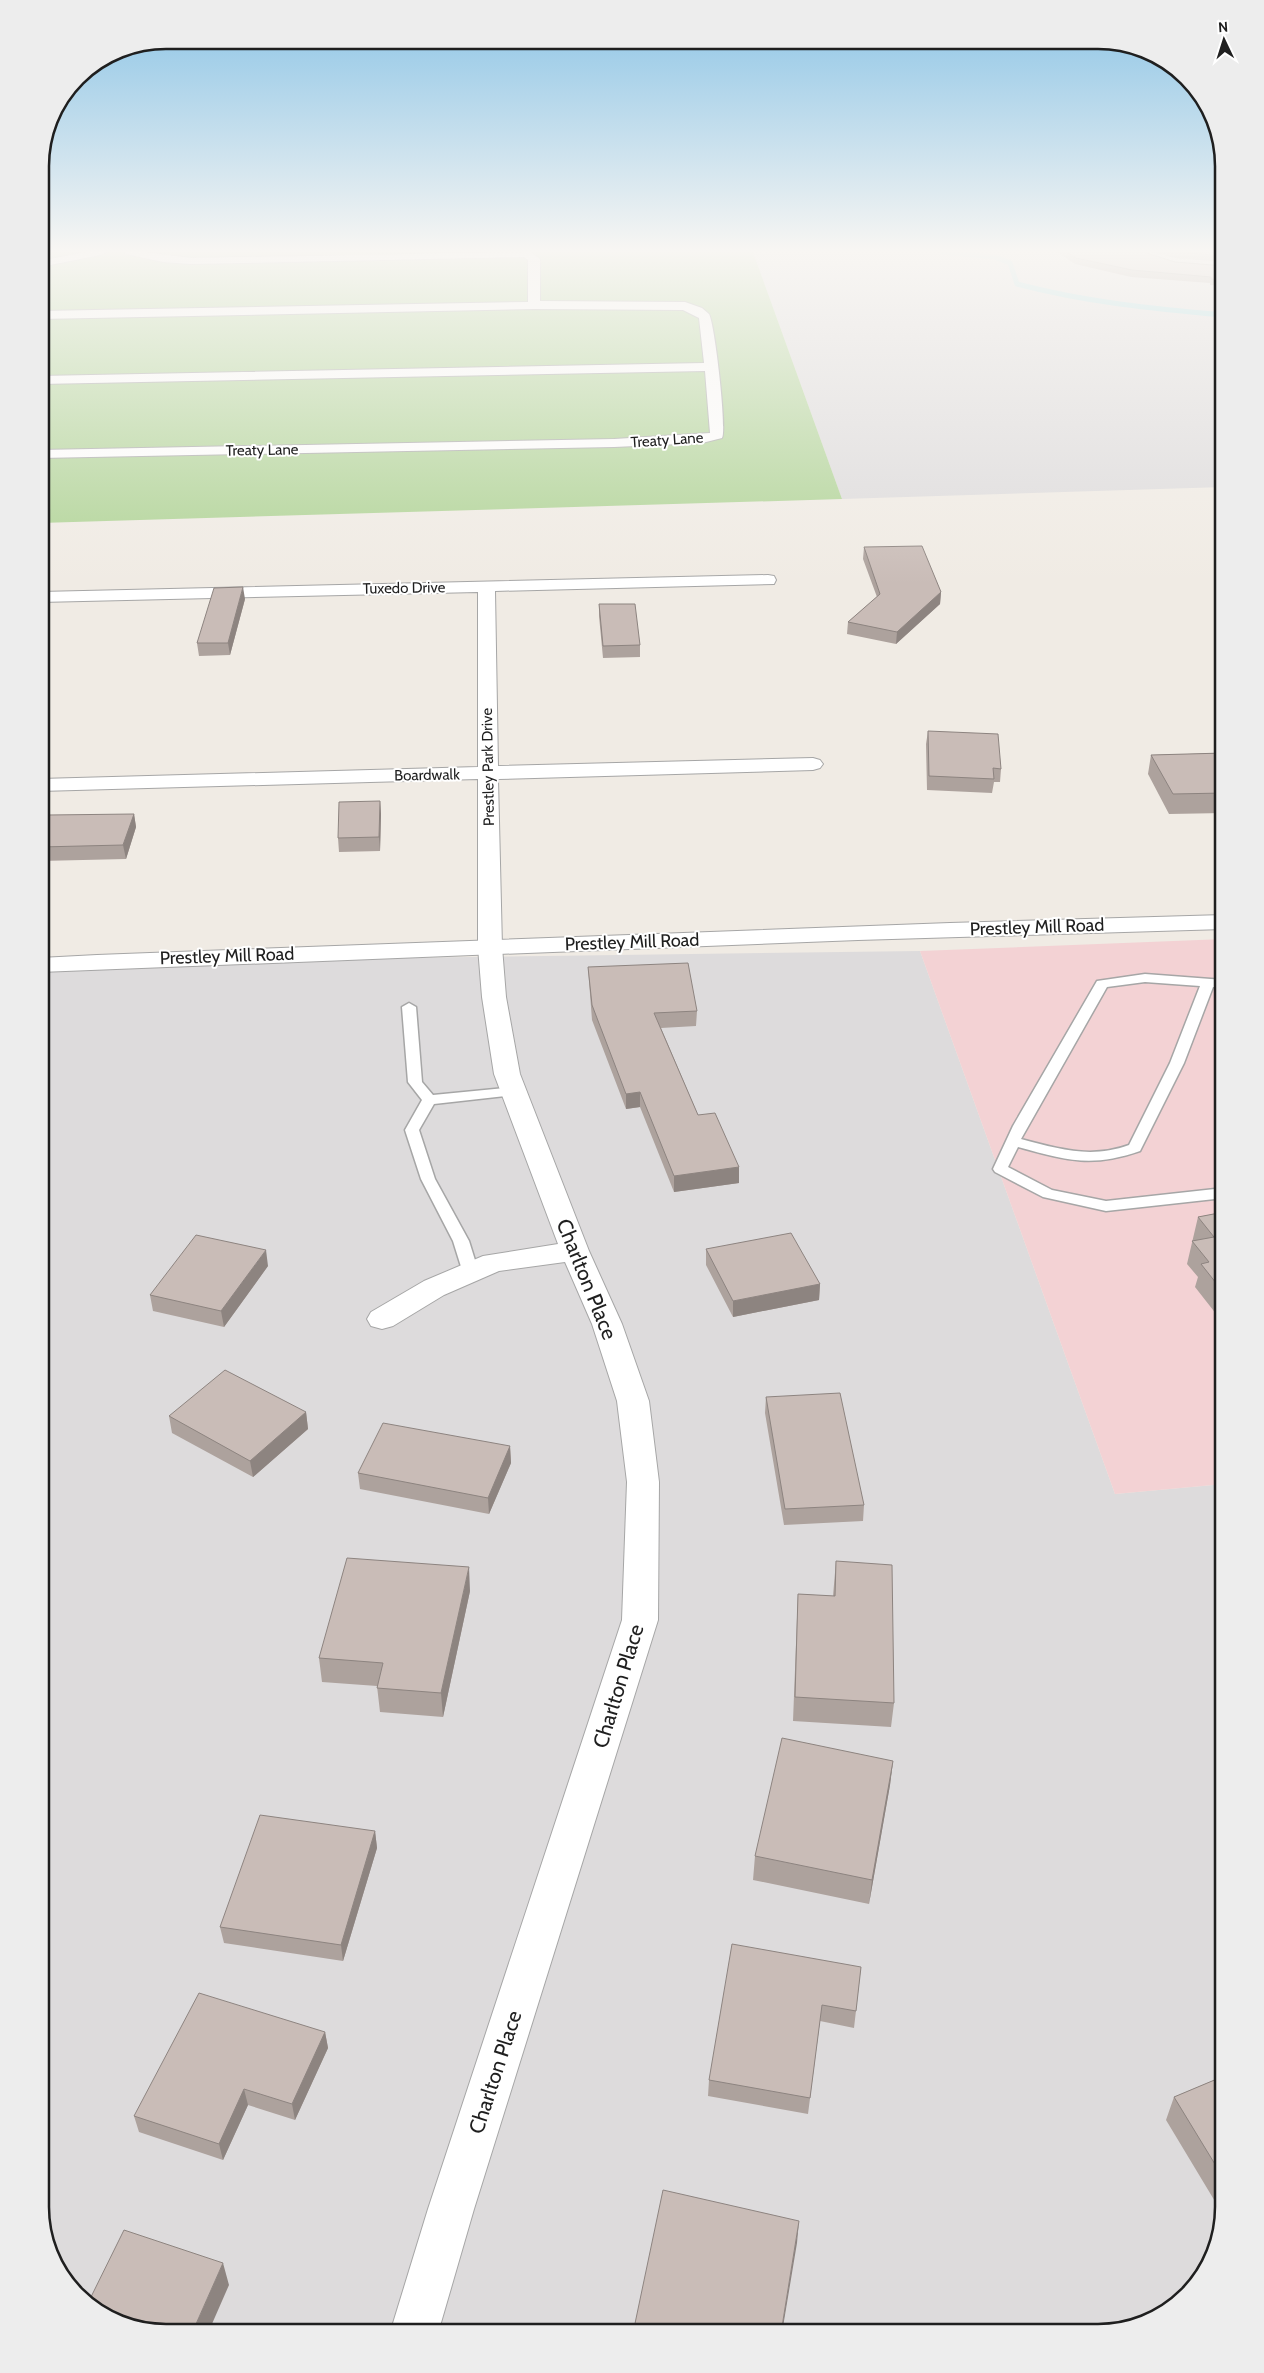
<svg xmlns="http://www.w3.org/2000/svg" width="1264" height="2373" viewBox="0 0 1264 2373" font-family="Cabin,sans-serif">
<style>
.residential{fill:#dddbdc}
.commercial{fill:#f3d2d4}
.forest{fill:#afd395}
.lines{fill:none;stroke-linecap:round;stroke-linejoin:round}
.stream{stroke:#a0dbe2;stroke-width:5}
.service-casing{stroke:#a6a6a6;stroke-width:3}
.minor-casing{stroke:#a6a6a6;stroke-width:2}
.tertiary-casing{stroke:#a6a6a6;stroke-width:2}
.service{fill:#fff;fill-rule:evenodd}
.minor{fill:#fff;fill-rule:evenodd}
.tertiary{fill:#fff;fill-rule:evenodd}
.wall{fill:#ada29d}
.shaded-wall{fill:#8d8480}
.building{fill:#c9bcb7;stroke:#8d8480}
.labels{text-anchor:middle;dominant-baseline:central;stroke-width:4;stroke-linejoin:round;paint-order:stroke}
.far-street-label{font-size:15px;fill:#1f1f1f;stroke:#fff}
.street-label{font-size:18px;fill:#1f1f1f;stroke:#fff}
.near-street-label{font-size:21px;fill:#1f1f1f;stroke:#fff}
.rim{fill:none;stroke:#1f1f1f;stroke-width:2.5}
</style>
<rect width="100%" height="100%" fill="#f0ebe4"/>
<path class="residential" d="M753 252H1224V487L842 499Z
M920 951 1115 1494 1224 1484V2208L1203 2278 1147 2323 1099 2333H157L95 2312 50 2256 40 2208V965L88 962Z"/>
<path class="commercial" d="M1224 939V1484L1115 1494 920 951Z"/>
<path class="forest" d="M40 252H753L842 499 40 523Z"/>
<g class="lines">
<path class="stream" d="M942 252 995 257 1010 263 1017 284C1085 302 1154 309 1224 315"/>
<g class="service-casing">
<path id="service" d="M1145 974 1224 980V988L1213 987 1184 1063 1140 1151C1091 1168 1066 1160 1018 1147L1008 1167 1052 1190 1106 1201 1224 1188V1198L1106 1211 1043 1197 995 1172 993 1169 1013 1126 1097 981ZM1145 982 1200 986 1170 1063 1129 1145C1091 1159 1059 1149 1021 1139L1107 987Z
M409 1003 416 1007 422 1082 433 1095 514 1087 521 1091 514 1095 434 1104 419 1130 435 1179 469 1241 479 1273 477 1277H465L463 1273 453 1241 421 1179 405 1130 422 1100 408 1082 402 1007Z"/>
</g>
<g class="minor-casing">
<path id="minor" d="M86 252H106L100 255 40 267V261Z
M124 252H144L191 258 531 252 540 259V301L685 302 702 308 709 314C715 325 727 430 722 438L702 443 614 447 40 458V450L614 439 710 433 705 371 40 384V376L704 363 699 318 683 310 534 309 40 319V311L528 302V260L524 257 191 264 163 262 126 254Z
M768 575 774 576 776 580 774 584 495 591 498 766 813 758 820 760 823 764 820 768 813 770 498 779 502 947 506 997 520 1074 589 1251 622 1324 649 1401 659 1482 658 1620 474 2209 438 2333H390L428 2209 622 1620 627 1482 617 1401 592 1324 565 1262 499 1271 444 1295 393 1326 382 1329 371 1326 367 1319 371 1312 424 1281 483 1256 558 1244 494 1074 482 997 478 947V779L40 791V779L478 767V592L40 602V592Z"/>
</g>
<g class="tertiary-casing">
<path id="tertiary" d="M1224 915V929L858 940 40 972V958L97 955 950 923Z"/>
</g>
<use href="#service" class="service"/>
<use href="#minor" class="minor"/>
<use href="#tertiary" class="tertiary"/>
</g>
<path class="wall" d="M1057 252H1143L1175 262 1224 266V286L1210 285V283L1131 277 1075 264Z
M1152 252H1224V262L1175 258Z
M864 547 941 592 940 604 896 644 847 634 848 622 877 597 863 559Z
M245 599 230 655 199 656 197 643Z
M599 604 640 645V657L603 658 599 616Z
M928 731 1001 769 1000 782H994L992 793 927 790 926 744Z
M1224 753V813L1169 814 1148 774 1151 755Z
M380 801 381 814 380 851 339 852 338 838Z
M134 814 136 827 126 859 40 861V836Z
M588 967 697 1011 696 1026 661 1028 698 1115 739 1167V1183L674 1192 640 1107 626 1109 592 1020 589 981Z
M1224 1212V1324L1195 1287 1198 1277 1187 1264 1198 1217Z
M706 1249 820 1284 819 1300 733 1317 706 1265Z
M268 1266 224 1327 153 1311 150 1295Z
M766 1397 864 1505 863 1521 784 1525 765 1413Z
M306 1412 308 1429 253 1477 172 1433 169 1416Z
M510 1446 511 1463 489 1514 360 1489 358 1473Z
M836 1561 894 1703 891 1727 793 1721 797 1618 798 1594 833 1596Z
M470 1591 443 1717 380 1712 377 1686 322 1682 319 1658Z
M893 1761 890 1785 869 1904 753 1880 755 1856Z
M375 1831 377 1848 343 1961 224 1943 220 1927Z
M861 1967 854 2028 820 2021 808 2114 708 2096 709 2080Z
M325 2032 328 2048 295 2120 248 2105 223 2160 139 2132 134 2116Z
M1224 2076V2208L1222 2213 1166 2120 1174 2097Z"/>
<path class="shaded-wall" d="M243 587 245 599 230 655 228 643Z
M941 592 940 604 896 644 897 632Z
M380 801 381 814 380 851 379 837Z
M134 814 136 827 126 859 123 845Z
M640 1092V1107L626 1109V1094Z
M739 1167V1183L674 1192V1176Z
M266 1250 268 1266 224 1327 221 1311Z
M820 1284 819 1300 733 1317V1301Z
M306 1412 308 1429 253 1477 250 1461Z
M510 1446 511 1463 489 1514 488 1498Z
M469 1567 470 1591 443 1717 441 1693Z
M893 1761 890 1785 869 1904 872 1880Z
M375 1831 377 1848 343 1961 341 1945Z
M325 2032 328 2048 295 2120 292 2104Z
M244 2089 248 2105 223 2160 219 2144Z
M799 2221 797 2243 782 2333H781Z
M223 2263 229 2285 208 2333H192Z"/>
<path class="building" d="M1067 252H1143L1175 262 1224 266V280L1211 279V277L1132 270 1076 258Z
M1174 252H1224V256L1176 252Z
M922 546 941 592 897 632 848 622 880 594 864 547Z
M243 587 228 643H197L214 588Z
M599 604H635L640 645 603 646Z
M928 731 998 734 1001 769 993 768 994 779 929 776Z
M1224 753V793L1173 794 1151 755Z
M380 801 379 837 338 838 339 802Z
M134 814 123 845 40 847V836L48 815Z
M688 963 697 1011 654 1013 698 1115 715 1113 739 1167 674 1176 640 1092 626 1094 592 1005 588 967Z
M1224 1212V1293L1201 1264 1209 1262 1192 1241 1214 1237 1198 1217Z
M791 1233 820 1284 733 1301 706 1249Z
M196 1235 266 1250 221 1311 150 1295Z
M225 1370 306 1412 250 1461 169 1416Z
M840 1393 864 1505 785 1509 766 1397Z
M383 1423 510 1446 488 1498 358 1473Z
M347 1558 469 1567 441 1693 377 1688 383 1663 319 1658Z
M836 1561 892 1565 894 1703 795 1697 798 1594 835 1596Z
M782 1738 893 1761 872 1880 755 1856Z
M260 1815 375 1831 341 1945 220 1927Z
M732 1944 861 1967 856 2011 822 2005 810 2098 709 2080Z
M199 1993 325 2032 292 2104 244 2089 219 2144 134 2116Z
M1224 2076V2179L1174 2097Z
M663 2190 799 2221 781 2333H633Z
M124 2230 223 2263 192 2333H157L96 2312 88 2303Z"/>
<linearGradient id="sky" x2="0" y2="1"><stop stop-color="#8bc4e6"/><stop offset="0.43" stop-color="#f8f6f3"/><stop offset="1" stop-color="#f8f6f3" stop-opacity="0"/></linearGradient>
<rect width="1264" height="584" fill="url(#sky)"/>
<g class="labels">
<g class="far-street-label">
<text transform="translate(667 440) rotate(-4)">Treaty Lane</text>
<text transform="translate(262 450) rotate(-1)">Treaty Lane</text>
<text transform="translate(404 588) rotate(-1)">Tuxedo Drive</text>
<text transform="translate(488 767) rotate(-91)">Prestley Park Drive</text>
<text transform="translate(427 775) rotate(-1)">Boardwalk</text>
</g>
<g class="street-label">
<text transform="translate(1037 927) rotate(-2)">Prestley Mill Road</text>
<text transform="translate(632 942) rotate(-2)">Prestley Mill Road</text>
<text transform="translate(227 956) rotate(-2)">Prestley Mill Road</text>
</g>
<g class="near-street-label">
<text transform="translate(587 1279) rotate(68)">Charlton Place</text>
<text transform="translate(618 1686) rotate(-73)">Charlton Place</text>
<text transform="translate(495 2072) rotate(-72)">Charlton Place</text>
</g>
</g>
<path d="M0 0H1264V2373H0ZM166 49H1098A117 117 0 0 1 1215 166V2207A117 117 0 0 1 1098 2324H166A117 117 0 0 1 49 2207V166A117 117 0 0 1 166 49Z" fill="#ededed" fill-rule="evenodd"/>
<path class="rim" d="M166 49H1098A117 117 0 0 1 1215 166V2207A117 117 0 0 1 1098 2324H166A117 117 0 0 1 49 2207V166A117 117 0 0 1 166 49Z"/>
<g transform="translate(1224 40) rotate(356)" stroke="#ffffff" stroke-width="4" paint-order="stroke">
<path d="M0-4L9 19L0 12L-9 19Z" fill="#1f1f1f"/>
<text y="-8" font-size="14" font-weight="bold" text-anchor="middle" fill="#1f1f1f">N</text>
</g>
</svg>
